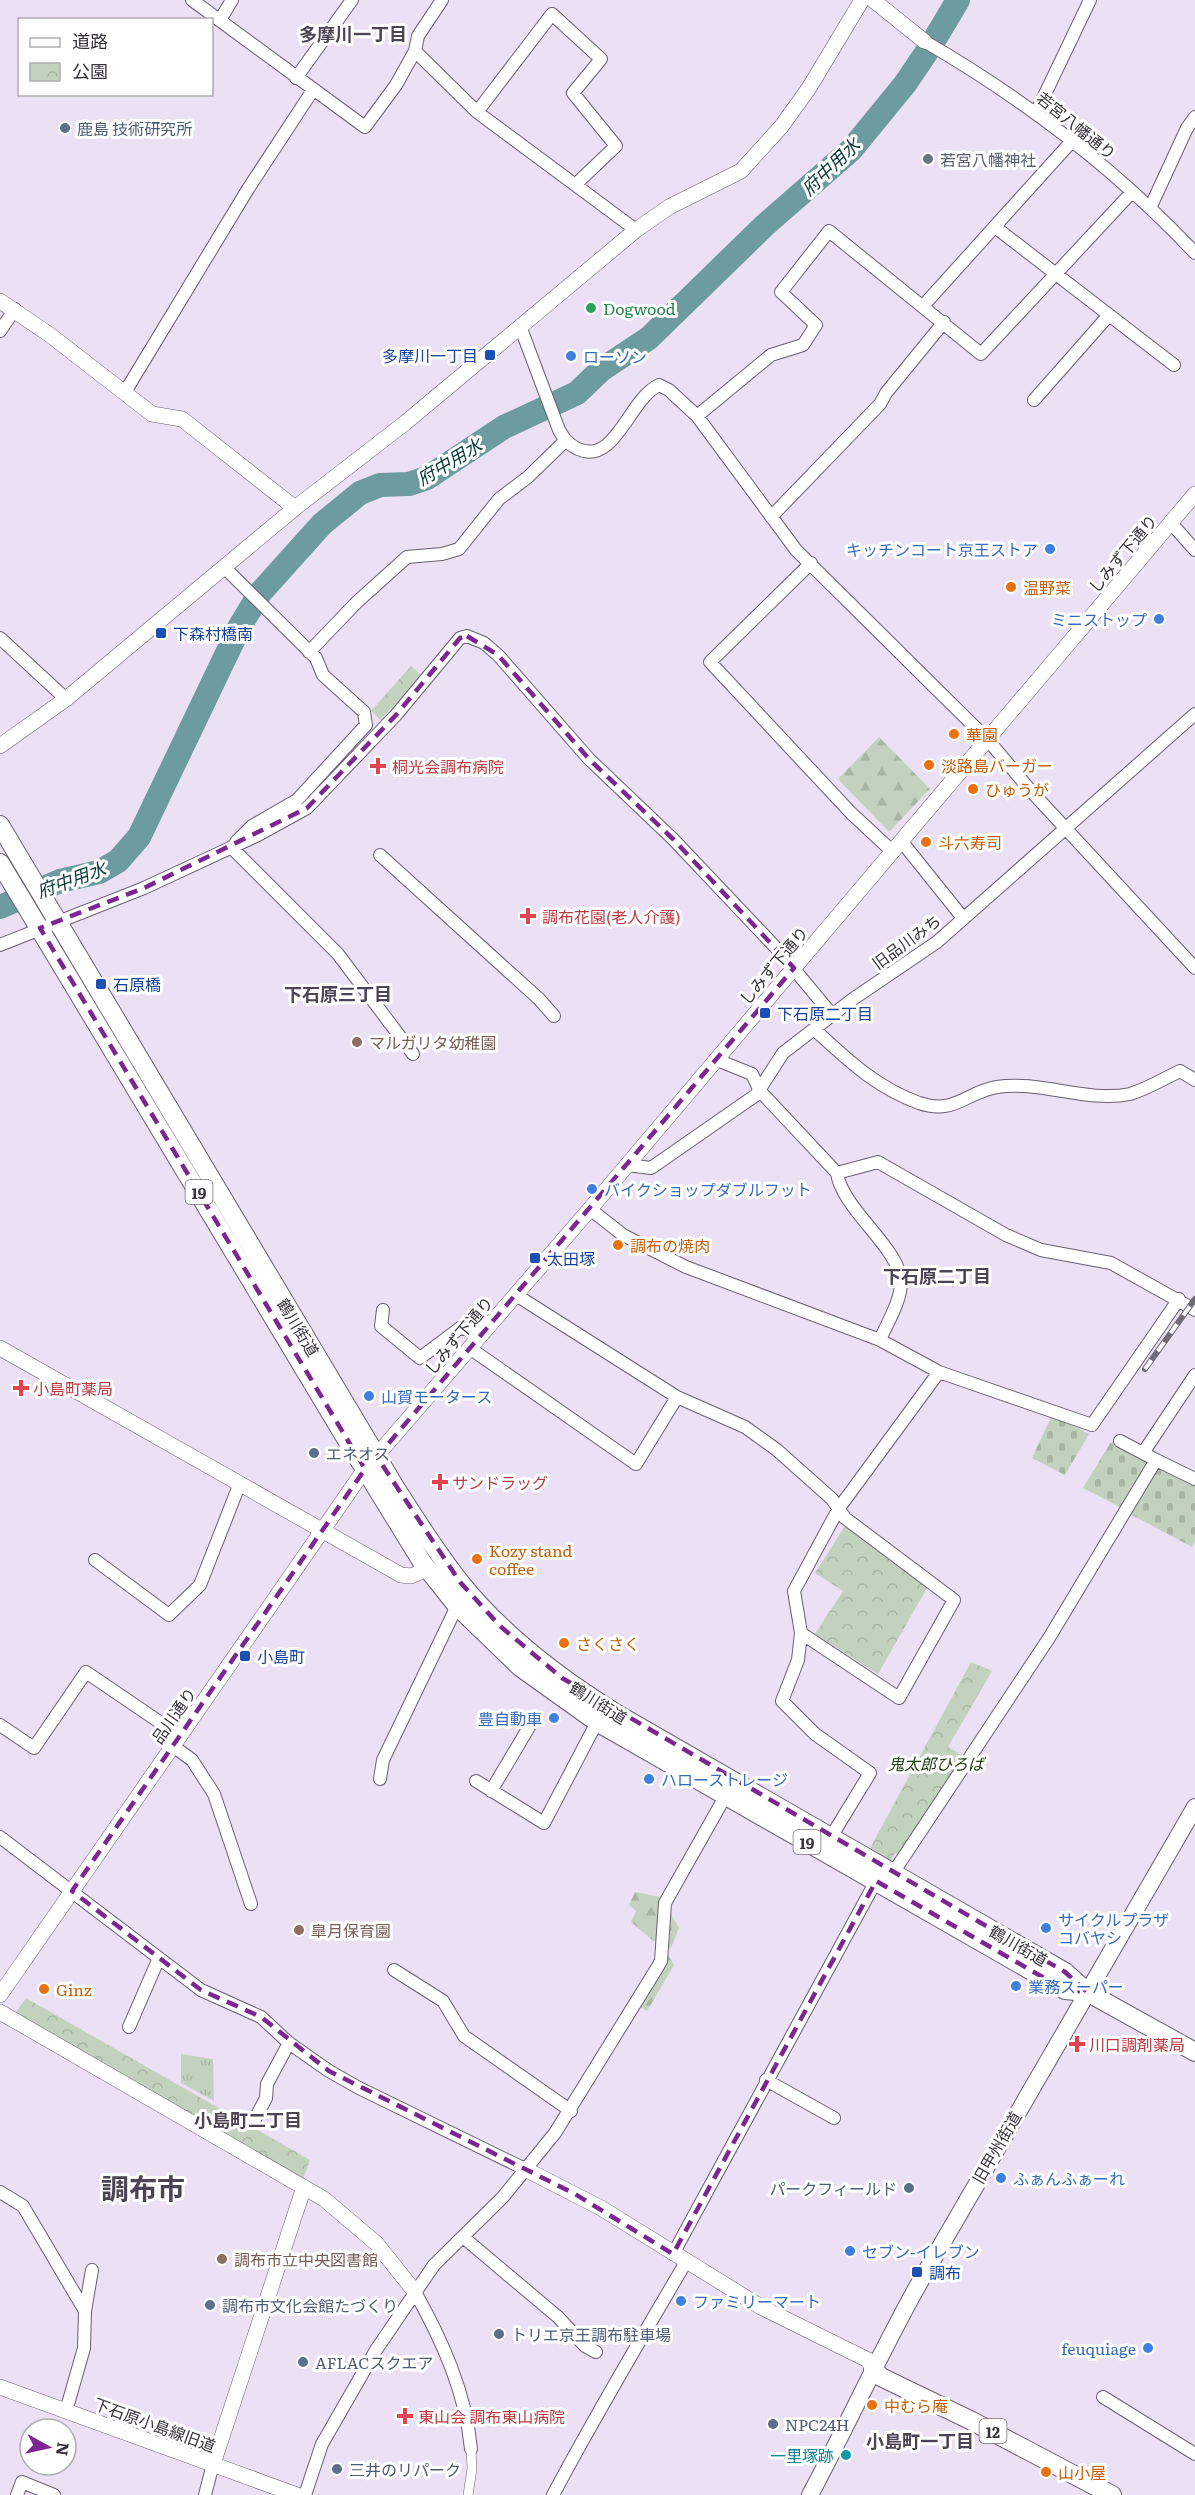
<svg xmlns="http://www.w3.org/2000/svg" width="1195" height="2495" viewBox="0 0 1195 2495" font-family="Literata,'Noto Sans JP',serif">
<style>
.grass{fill:url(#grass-tufts)}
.forest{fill:url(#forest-firs)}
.cemetery{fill:url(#cemetery-stones)}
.park{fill:url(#park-crowns)}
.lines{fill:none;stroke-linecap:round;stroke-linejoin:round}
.river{stroke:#6c9ca0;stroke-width:24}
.pedestrian-casing{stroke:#695f71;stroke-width:10}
.minor-casing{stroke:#695f71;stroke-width:14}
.tertiary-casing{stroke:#695f71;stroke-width:16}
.secondary-casing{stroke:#695f71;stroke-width:18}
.primary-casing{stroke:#695f71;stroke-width:20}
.pedestrian{stroke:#fff;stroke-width:9}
.minor{stroke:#fff;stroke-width:12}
.tertiary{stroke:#fff;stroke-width:15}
.secondary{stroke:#fff;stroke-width:16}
.primary{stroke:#fff;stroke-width:18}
.rail-casing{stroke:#716a77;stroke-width:6}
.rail{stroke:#fff;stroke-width:4;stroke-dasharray:11;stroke-linecap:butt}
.marked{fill:none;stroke:#7d2593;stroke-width:4.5;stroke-dasharray:12 8;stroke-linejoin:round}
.service-dot{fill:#5c6f8a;stroke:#fff;stroke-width:2}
.worship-dot{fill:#6b7280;stroke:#fff;stroke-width:2}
.leisure-dot{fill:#2e9e5b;stroke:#fff;stroke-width:2}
.transit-dot{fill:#1a4fb4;stroke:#fff;stroke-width:2}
.shop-dot{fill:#3f7fe0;stroke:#fff;stroke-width:2}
.food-dot{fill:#e8710a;stroke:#fff;stroke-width:2}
.health-dot{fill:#e0444e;stroke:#fff;stroke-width:2}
.education-dot{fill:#8d6e63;stroke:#fff;stroke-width:2}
.culture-dot{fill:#0f9aa8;stroke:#fff;stroke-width:2}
.labels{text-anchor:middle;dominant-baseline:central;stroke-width:6;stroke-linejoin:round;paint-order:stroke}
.shield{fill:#fff;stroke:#737076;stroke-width:1.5}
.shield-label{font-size:15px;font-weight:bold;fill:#37323b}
.street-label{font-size:16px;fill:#37323b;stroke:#fff}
.service-label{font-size:16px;fill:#4e5e75;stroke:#fff;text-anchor:start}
.worship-label{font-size:16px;fill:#5b616d;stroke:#fff;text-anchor:start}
.leisure-label{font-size:16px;fill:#27864d;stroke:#fff;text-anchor:start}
.transit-label{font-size:16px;fill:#164399;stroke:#fff;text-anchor:start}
.shop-label{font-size:16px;fill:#366cbe;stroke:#fff;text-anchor:start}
.food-label{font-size:16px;fill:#c56008;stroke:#fff;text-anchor:start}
.health-label{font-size:16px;fill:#be3a42;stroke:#fff;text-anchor:start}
.education-label{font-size:16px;fill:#785e54;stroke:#fff;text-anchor:start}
.park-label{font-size:16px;font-style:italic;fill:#203f11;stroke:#fff}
.culture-label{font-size:16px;fill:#0d838f;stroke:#fff;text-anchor:end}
.neighbourhood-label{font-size:18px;font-weight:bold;fill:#4c4354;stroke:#fff}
.water-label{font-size:18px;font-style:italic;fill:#05373b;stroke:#fff}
.town-label{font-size:28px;font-weight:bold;fill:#4c4354;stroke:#fff}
</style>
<defs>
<pattern id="grass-tufts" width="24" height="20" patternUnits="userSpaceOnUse" patternTransform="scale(1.5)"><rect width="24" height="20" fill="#c3d2be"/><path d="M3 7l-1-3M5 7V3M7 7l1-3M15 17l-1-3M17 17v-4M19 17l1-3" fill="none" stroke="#a8b5a4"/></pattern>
<pattern id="forest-firs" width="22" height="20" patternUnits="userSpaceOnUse" patternTransform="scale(1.5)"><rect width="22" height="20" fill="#c3d2be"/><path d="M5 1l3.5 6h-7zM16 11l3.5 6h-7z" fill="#a8b5a4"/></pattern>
<pattern id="cemetery-stones" width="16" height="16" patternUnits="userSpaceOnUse" patternTransform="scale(1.5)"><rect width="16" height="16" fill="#c3d2be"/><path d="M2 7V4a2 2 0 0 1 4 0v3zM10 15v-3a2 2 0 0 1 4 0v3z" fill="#a8b5a4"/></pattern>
<pattern id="park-crowns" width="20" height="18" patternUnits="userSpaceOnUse" patternTransform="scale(1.5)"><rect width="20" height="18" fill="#c3d2be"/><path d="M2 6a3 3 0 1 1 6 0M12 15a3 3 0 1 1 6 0" fill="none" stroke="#a8b5a4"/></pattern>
</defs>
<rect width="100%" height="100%" fill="#ece0f5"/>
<path class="grass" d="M181 2054 213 2059 214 2101 181 2083Z"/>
<path class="forest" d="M879 737 930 789 889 832 838 779Z
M635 1892 661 1897 679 1928 671 1948 652 1940 631 1922 636 1911 629 1905Z
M668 1955 674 1965 647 2011 638 2006Z"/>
<path class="cemetery" d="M1052 1415 1089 1434 1065 1475 1032 1458Z
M1111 1442 1148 1462 1122 1508 1083 1488Z
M1158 1466 1195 1486V1541L1192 1547 1130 1514Z"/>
<path class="park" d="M411 666 422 676 381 720 371 711Z
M845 1526 927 1588 878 1674 815 1634 843 1591 815 1573Z
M971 1662 992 1671 948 1747 962 1755 901 1856 895 1853 890 1862 869 1850Z
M26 1998 310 2160 303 2179 16 2012Z"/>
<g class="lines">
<path class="river" d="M936 37 958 0
M0 907 60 881 99 872 118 861 139 837 240 626 260 593 322 524 360 493 380 485 409 484 427 478 504 427 577 393 601 370 649 338 765 225 851 150 905 84 926 53"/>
<g class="pedestrian-casing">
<path id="pedestrian" d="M468 2495 472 2469 471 2449"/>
</g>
<g class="minor-casing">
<path id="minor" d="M192 0 365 127 396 85 415 51 418 36 442 0
M220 20 232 0
M924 41C1024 99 1116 169 1195 253
M415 51 477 112 636 230
M296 78 352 0
M477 112 552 14 601 59 573 93 616 146 576 184
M1036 113 1090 0
M1151 206 1187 128 1195 117
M995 227 1174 365
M923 306 1072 141
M520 326 559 430C564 439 568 444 578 449 615 466 629 399 659 385L669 390 697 416 796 550 988 740 1030 790 1195 968
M0 331 15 309
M125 392 248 189 313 90
M1034 400 1109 315
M697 416 771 355 803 345 816 325 781 292 829 231 981 354 1132 192
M771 517 880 404 886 393 944 322
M1171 523 1195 550
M811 563 710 662 851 813 893 852
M224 567 316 658 323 675 364 712 366 725 297 800 252 826 236 842
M0 638 66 699
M309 652 357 602 407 557 442 554 459 549 499 499 528 477 565 441
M902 842 963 918
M231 847 338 954 413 1054
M380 855 539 999 554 1016
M0 945 144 888 256 836 307 808 396 715 460 638 467 636 484 643 498 655 589 759 673 839 779 951 833 1016
M815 1030C848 1060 875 1087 919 1103 955 1115 966 1092 997 1087 1040 1080 1087 1103 1130 1094 1147 1089 1163 1079 1180 1071L1195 1080
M717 1060 752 1074 760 1091 837 1173
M627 1165 651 1168 756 1095 783 1053 853 999 937 942 1195 714
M516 1295 677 1397 745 1427 777 1450 832 1499 845 1518 954 1600 899 1698 801 1633 794 1591 839 1508 939 1372 880 1340 686 1267 623 1235 590 1209
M383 1310 381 1326 420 1358 460 1328 484 1333
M880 1340C887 1323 900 1303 901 1284 902 1249 842 1210 837 1173L878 1162 1006 1235 1041 1250 1111 1263 1195 1310
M471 1349 636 1464 677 1397
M939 1372 1092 1425 1179 1299
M1143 1453 1195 1375
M1156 1460 1195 1479
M95 1560 169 1615 200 1585 240 1483
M801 1633 798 1660 782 1701 815 1734 870 1773 831 1837
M0 1725 34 1748 86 1672 180 1736
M173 1746 192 1760 214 1794 251 1904
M380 1779 383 1760 457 1606
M476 1781 544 1823 597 1722
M491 1791 535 1717
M0 1837 201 1990 261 2017 289 2043 329 2071 359 2088 525 2169
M893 1873 1049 1638 1156 1460 1120 1441
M394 1970 443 2001 464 2036 571 2111
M129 2027 159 1958
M766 2080 834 2118
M254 2121 266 2098 267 2084 289 2043
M0 2192 23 2206 85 2311
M463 2237 558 2317 585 2346 596 2352
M673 2254 876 1881
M415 2292C442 2340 466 2393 471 2449
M1103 2397 1195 2454
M66 2411 84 2348 85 2311 92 2270
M17 2495 22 2482 54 2495
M205 2495 213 2464
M305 2495 322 2444 376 2350 434 2265 503 2197 555 2133 657 1968 661 1961 665 1903 726 1795
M553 2495C595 2416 640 2340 686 2262"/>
</g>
<g class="tertiary-casing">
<path id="tertiary" d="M873 0 924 41
M0 301 50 335 152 414 182 419 295 508
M0 746 66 699 295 508 405 423 636 230 669 207 741 171 781 127 809 88 862 0
M0 1348 401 1575 411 1576 427 1569
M0 1995 365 1469 590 1209 1195 494
M0 2012 324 2199 376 2243 415 2292
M525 2169 601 2208 761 2307 868 2360 873 2369
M0 2387 297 2495
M213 2464 304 2187"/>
</g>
<g class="secondary-casing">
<path id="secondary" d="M810 2495C847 2426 879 2355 917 2287L1195 1807"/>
</g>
<g class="primary-casing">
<path id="primary" d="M0 825 395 1487C416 1520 436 1552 460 1582 503 1636 559 1678 617 1714L1065 1972 1087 1992 1195 2052
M0 863 342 1432 422 1562 457 1606 520 1667 597 1722 1065 1990 1087 1992
M873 2369 881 2377 972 2421 1112 2495"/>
</g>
<use href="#pedestrian" class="pedestrian"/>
<use href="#minor" class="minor"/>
<use href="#tertiary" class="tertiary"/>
<use href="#secondary" class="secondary"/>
<use href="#primary" class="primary"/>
<g class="rail-casing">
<path id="rail" d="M1145 1369 1195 1299"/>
</g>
<use href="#rail" class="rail"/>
</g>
<path class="marked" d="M467 636 498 655 589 759 673 839 794 968 377 1457 460 1582 500 1626 562 1678 1065 1972 1087 1992 1065 1990 876 1881 673 2254 575 2194 329 2071 261 2017 201 1990 72 1891 365 1469 40 928 144 888 307 808 396 715 460 638Z"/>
<g class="service-dot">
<circle cx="65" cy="128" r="6"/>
<circle cx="314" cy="1453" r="6"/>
<circle cx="909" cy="2188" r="6"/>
<circle cx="210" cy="2305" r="6"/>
<circle cx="499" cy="2334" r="6"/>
<circle cx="303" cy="2362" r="6"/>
<circle cx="773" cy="2424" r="6"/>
<circle cx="337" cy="2469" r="6"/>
</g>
<circle class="worship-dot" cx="928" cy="159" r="6"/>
<circle class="leisure-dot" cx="591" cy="308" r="6"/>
<g class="transit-dot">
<rect x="484" y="349" width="12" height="12" rx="3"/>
<rect x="155" y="627" width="12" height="12" rx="3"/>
<rect x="95" y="978" width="12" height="12" rx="3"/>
<rect x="759" y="1007" width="12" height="12" rx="3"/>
<rect x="529" y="1252" width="12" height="12" rx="3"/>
<rect x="239" y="1650" width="12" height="12" rx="3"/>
<rect x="911" y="2266" width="12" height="12" rx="3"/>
</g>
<g class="shop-dot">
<circle cx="571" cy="356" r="6"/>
<circle cx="1050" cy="549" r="6"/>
<circle cx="1159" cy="619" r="6"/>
<circle cx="592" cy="1189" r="6"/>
<circle cx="369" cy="1396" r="6"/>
<circle cx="554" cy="1718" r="6"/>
<circle cx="649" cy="1779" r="6"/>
<circle cx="1046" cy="1928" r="6"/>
<circle cx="1016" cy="1986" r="6"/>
<circle cx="1001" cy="2178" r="6"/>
<circle cx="850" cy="2251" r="6"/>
<circle cx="681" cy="2301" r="6"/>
<circle cx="1148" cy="2348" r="6"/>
</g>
<g class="food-dot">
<circle cx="1011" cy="587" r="6"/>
<circle cx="954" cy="734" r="6"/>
<circle cx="929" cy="765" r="6"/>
<circle cx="973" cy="789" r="6"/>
<circle cx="926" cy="842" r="6"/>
<circle cx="618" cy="1245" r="6"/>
<circle cx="477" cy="1559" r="6"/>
<circle cx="564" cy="1643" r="6"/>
<circle cx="44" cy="1989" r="6"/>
<circle cx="872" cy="2405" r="6"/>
<circle cx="1046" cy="2472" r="6"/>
</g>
<g class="health-dot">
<path d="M375 757h6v6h6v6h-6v6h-6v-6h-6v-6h6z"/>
<path d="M525 907h6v6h6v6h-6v6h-6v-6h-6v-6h6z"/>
<path d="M18 1379h6v6h6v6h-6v6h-6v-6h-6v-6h6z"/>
<path d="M437 1473h6v6h6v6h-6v6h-6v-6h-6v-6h6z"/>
<path d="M1074 2035h6v6h6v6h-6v6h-6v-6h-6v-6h6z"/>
<path d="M402 2407h6v6h6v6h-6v6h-6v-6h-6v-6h6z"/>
</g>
<g class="education-dot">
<circle cx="357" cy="1042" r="6"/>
<circle cx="299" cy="1930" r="6"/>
<circle cx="222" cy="2259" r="6"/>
</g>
<circle class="culture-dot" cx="846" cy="2455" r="6"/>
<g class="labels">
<g class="shield">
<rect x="185.5" y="1180" width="27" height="24" rx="4.5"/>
<rect x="793.5" y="1830" width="27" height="24" rx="4.5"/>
<rect x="979.5" y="2419" width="27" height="24" rx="4.5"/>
</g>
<g class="shield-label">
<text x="199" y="1192">19</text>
<text x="807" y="1842">19</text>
<text x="993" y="2431">12</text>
</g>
<g class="street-label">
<text transform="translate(1077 125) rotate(39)">若宮八幡通り</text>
<text transform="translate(1122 553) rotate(-50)">しみず下通り</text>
<text transform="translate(906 941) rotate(-36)">旧品川みち</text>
<text transform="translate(773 965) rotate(-50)">しみず下通り</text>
<text transform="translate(299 1327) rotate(59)">鶴川街道</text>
<text transform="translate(458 1335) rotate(-50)">しみず下通り</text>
<text transform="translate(599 1702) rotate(32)">鶴川街道</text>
<text transform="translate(173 1715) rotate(-55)">品川通り</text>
<text transform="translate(1019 1945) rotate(30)">鶴川街道</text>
<text transform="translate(996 2147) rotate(-60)">旧甲州街道</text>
<text transform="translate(155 2424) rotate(20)">下石原小島線旧道</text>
</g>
<g class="service-label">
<text x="77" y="128">鹿島 技術研究所</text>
<text x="326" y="1453">エネオス</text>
<text x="897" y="2188" text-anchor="end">パークフィールド</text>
<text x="222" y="2305">調布市文化会館たづくり</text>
<text x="511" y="2334">トリエ京王調布駐車場</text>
<text x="315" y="2362">AFLACスクエア</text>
<text x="785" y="2424">NPC24H</text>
<text x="349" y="2469">三井のリパーク</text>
</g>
<g class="worship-label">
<text x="940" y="159">若宮八幡神社</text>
</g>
<g class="leisure-label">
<text x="603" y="308">Dogwood</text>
</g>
<g class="transit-label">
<text x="478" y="355" text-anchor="end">多摩川一丁目</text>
<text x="173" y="633">下森村橋南</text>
<text x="113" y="984">石原橋</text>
<text x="777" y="1013">下石原二丁目</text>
<text x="547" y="1258">太田塚</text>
<text x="257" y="1656">小島町</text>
<text x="929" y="2272">調布</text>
</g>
<g class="shop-label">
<text x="583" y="356">ローソン</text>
<text x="1038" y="549" text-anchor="end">キッチンコート京王ストア</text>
<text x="1147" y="619" text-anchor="end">ミニストップ</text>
<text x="604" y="1189">バイクショップダブルフット</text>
<text x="381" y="1396">山賀モータース</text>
<text x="542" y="1718" text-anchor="end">豊自動車</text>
<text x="661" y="1779">ハローストレージ</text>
<text x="1058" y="1919">サイクルプラザ<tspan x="1058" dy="18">コバヤシ</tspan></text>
<text x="1028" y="1986">業務スーパー</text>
<text x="1013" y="2178">ふぁんふぁーれ</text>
<text x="862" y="2251">セブン-イレブン</text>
<text x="693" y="2301">ファミリーマート</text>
<text x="1136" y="2348" text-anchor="end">feuquiage</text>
</g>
<g class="food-label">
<text x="1023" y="587">温野菜</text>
<text x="966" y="734">華園</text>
<text x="941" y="765">淡路島バーガー</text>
<text x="985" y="789">ひゅうが</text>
<text x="938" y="842">斗六寿司</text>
<text x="630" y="1245">調布の焼肉</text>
<text x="489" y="1550">Kozy stand<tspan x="489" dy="18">coffee</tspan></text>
<text x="576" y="1643">さくさく</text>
<text x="56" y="1989">Ginz</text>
<text x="884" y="2405">中むら庵</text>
<text x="1058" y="2472">山小屋</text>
</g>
<g class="health-label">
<text x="392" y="766">桐光会調布病院</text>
<text x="542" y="916">調布花園(老人介護)</text>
<text x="33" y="1388">小島町薬局</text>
<text x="452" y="1482">サンドラッグ</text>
<text x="1089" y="2044">川口調剤薬局</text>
<text x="418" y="2416">東山会 調布東山病院</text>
</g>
<g class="education-label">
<text x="369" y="1042">マルガリタ幼稚園</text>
<text x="311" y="1930">皐月保育園</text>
<text x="234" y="2259">調布市立中央図書館</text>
</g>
<g class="park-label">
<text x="936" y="1763">鬼太郎ひろば</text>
</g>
<g class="culture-label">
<text x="834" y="2455">一里塚跡</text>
</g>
<g class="neighbourhood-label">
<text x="353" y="33">多摩川一丁目</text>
<text x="338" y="993">下石原三丁目</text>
<text x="937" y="1275">下石原二丁目</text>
<text x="248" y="2119">小島町二丁目</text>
<text x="920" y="2440">小島町一丁目</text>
</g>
<g class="water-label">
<text transform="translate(830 166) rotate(-44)">府中用水</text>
<text transform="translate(449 461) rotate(-31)">府中用水</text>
<text transform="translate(71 879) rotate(-20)">府中用水</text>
</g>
<g class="town-label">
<text x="143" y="2187">調布市</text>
</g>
</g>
<rect x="18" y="18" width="195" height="78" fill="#ffffff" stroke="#afadb1" stroke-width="1.5"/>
<rect x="30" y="38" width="30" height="9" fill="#ffffff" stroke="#afadb1" stroke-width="1.5"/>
<text x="72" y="48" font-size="18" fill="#37323b">道路</text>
<rect x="30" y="63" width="30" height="18" fill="url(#park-crowns)" stroke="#afadb1" stroke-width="1.5"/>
<text x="72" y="78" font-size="18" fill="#37323b">公園</text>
<g transform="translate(48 2447) rotate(98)"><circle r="28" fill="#ffffff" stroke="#afadb1" stroke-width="1.5"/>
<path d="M0-4.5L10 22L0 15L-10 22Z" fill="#7d2593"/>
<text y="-9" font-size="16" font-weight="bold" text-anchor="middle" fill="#37323b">N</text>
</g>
</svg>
